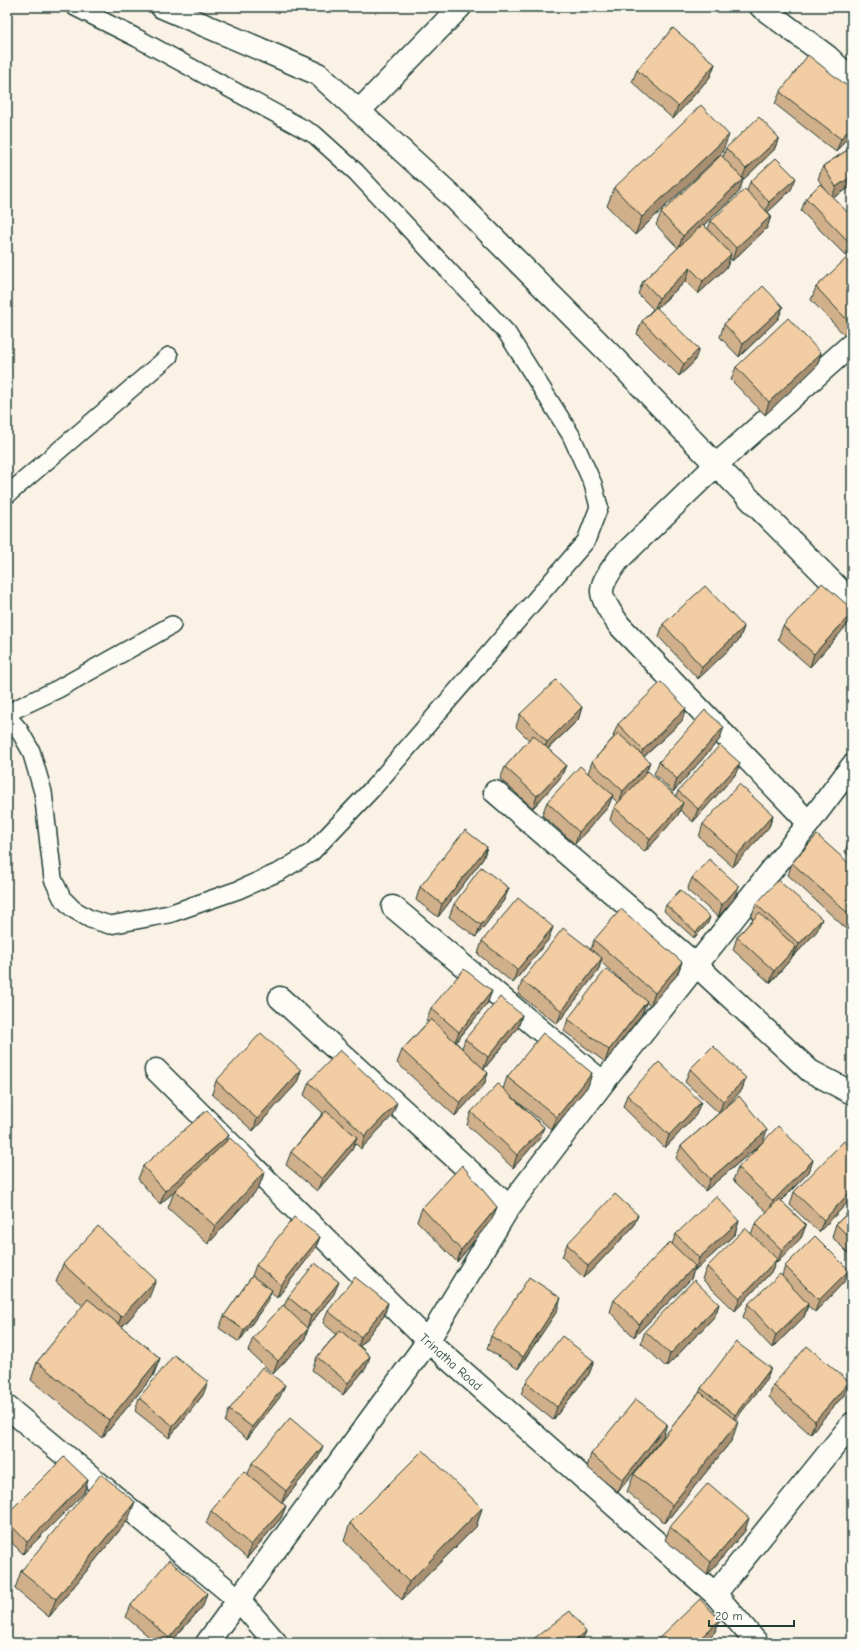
<svg xmlns="http://www.w3.org/2000/svg" width="859" height="1650" viewBox="0 0 859 1650" font-family="'Comic Neue',sans-serif">
<style>
.lines{fill:none;stroke-linecap:round;stroke-linejoin:round}
.lane-casing{stroke:#1f3d34;stroke-width:20}
.street-casing{stroke:#1f3d34;stroke-width:25}
.lane{stroke:#fdfcf7;stroke-width:17}
.street{stroke:#fdfcf7;stroke-width:22}
.wall{fill:#d0af8b;stroke:#1f3d34}
.shaded-wall{fill:#a98f71;stroke:#1f3d34}
.building{fill:#f2cca2;stroke:#1f3d34}
.labels{text-anchor:middle;dominant-baseline:central;stroke-width:4;stroke-linejoin:round;paint-order:stroke}
.street-label{font-size:13px;fill:#1f3d34;stroke:#fdfcf7}
</style>
<rect width="100%" height="100%" fill="#fbf2e6"/>
<filter id="ink" filterUnits="userSpaceOnUse"><feTurbulence type="fractalNoise" baseFrequency=".025" numOctaves="2"/><feDisplacementMap in="SourceGraphic" scale="8" xChannelSelector="R" yChannelSelector="G"/><feConvolveMatrix kernelMatrix="1 2 1 2 8 2 1 2 1" color-interpolation-filters="sRGB"/></filter>
<g filter="url(#ink)">
<g class="lines">
<g class="lane-casing">
<path id="lane" d="M7 495 169 356
M7 713 58 689 172 625
M7 716 19 730 31 751 43 792 53 879 62 898 73 909 90 919 110 925 169 914 238 890 281 871 312 852 373 788 586 541 599 507 593 484 571 435 507 333 356 172 315 135 137 38 75 7"/>
</g>
<g class="street-casing">
<g id="street">
<path d="M162 7 318 74 454 198 619 363 716 465 852 602"/>
<path d="M761 7 827 56 852 80"/>
<path d="M359 111 460 7"/>
<path d="M495 792 696 965 810 1071 852 1093"/>
<path d="M809 823 619 625C614 617 601 600 602 590 603 579 613 568 619 559L716 465 852 344"/>
<path d="M393 907 595 1076"/>
<path d="M280 998 509 1207"/>
<path id="s1" d="M156 1070 428 1341 715 1594 757 1643"/>
<path d="M7 1407 239 1600 276 1643"/>
<path d="M715 1594 852 1424"/>
<path d="M207 1643 428 1341 509 1207 603 1083 809 823 852 766"/>
</g>
</g>
<use href="#lane" class="lane"/>
<use href="#street" class="street"/>
</g>
<path class="wall" d="M715 64 710 77 673 119 632 82 637 70Z
M852 90V131L836 152 775 104 780 92Z
M779 138 774 150 743 180 739 192 704 225 708 229 711 221 747 191 750 182 791 190 768 212 771 216 767 228 732 261 730 258 727 267 698 294 686 281 657 308 694 362 679 376 637 334 642 321 653 309 638 294 643 281 678 248 656 225 661 213 723 157 726 148Z
M852 147V186L833 198 852 217V337L849 340 811 300 816 287 848 258 801 211 806 198 825 189 818 179 823 166Z
M722 153 635 235 607 206 614 188Z
M783 307 778 319 739 357 720 337 724 324Z
M821 353 817 366 765 415 731 380 736 367Z
M852 609V616L849 623 810 667 778 639 783 626Z
M663 624 744 627 739 640 698 679 659 637Z
M582 707 578 720 548 749 566 765 561 777 533 808 500 779 505 767 529 740 516 727 520 714Z
M682 721 644 757 646 773 676 797 678 791 740 763 735 775 693 822 680 810 678 815 645 852 610 820 614 807 618 803 612 797 608 807 575 844 542 815 547 802 588 773 592 762 614 737 613 736 618 724Z
M720 739 673 792 654 774 659 762Z
M773 815 769 827 733 867 699 837 703 824Z
M852 837V859L845 852 849 840Z
M487 847 483 859 438 917 416 900 420 887Z
M792 863 852 866V934L788 875Z
M692 878 739 886 734 899 718 917 687 890Z
M509 888 504 900 476 937 449 917 454 904Z
M756 904 817 931 794 956 793 955 791 959 770 983 733 950 737 937 753 919 751 917Z
M666 905 708 923 694 938 664 911Z
M553 927 548 940 513 983 478 954 482 941Z
M594 940 682 962 677 975 650 1006 646 1002 642 1014 605 1062 564 1031 568 1019 633 991 601 962 598 971 557 1024 518 994 522 981 591 950Z
M492 991 487 1004 456 1042 462 1048 465 1039 522 1015 518 1028 484 1069 488 1073 484 1085 455 1116 397 1063 402 1050 428 1022 426 1021 431 1008Z
M690 1069 742 1090 720 1112 763 1142 813 1160 809 1172 781 1201 806 1225 801 1238 777 1263 776 1261 772 1271 735 1311 702 1279 707 1267 751 1234 755 1224 767 1212 733 1180 738 1168 761 1144 705 1191 676 1158 681 1146 719 1113 685 1082Z
M301 1070 297 1083 253 1131 212 1094 216 1081Z
M592 1073 588 1086 552 1130 512 1097 544 1127 539 1139 513 1168 467 1125 471 1112 503 1089 507 1077Z
M309 1082 392 1116 361 1149 355 1143 352 1150 317 1191 286 1165 291 1152 323 1113 304 1095Z
M627 1095 696 1115 665 1148 623 1107Z
M227 1141 265 1171 258 1189 208 1244 168 1208 174 1192 160 1204 138 1179 143 1166Z
M852 1149V1198L819 1232 790 1205 794 1192Z
M497 1207 492 1219 457 1262 417 1221 422 1208Z
M852 1209V1257L832 1237 836 1224Z
M638 1215 633 1227 584 1278 562 1257 567 1244Z
M739 1221 735 1234 695 1271 694 1270 691 1279 634 1337 610 1312 614 1300 672 1244 676 1234Z
M320 1237 315 1249 277 1298 271 1293 267 1302 239 1342 219 1328 224 1316 252 1276 256 1265Z
M63 1264 149 1298 122 1327 160 1358 153 1376 102 1438 31 1380 37 1362 83 1306 56 1282Z
M785 1266 844 1282 815 1312 808 1306 804 1317 772 1348 743 1317 748 1304 782 1276Z
M334 1294 307 1328 308 1329 304 1341 273 1374 248 1351 253 1338 284 1306 288 1297Z
M388 1303 384 1316 360 1346 370 1356 366 1368 343 1395 312 1370 317 1357 336 1334 323 1323 328 1311Z
M719 1304 715 1316 666 1367 641 1343 645 1331Z
M557 1311 518 1369 487 1349 491 1336Z
M594 1361 589 1374 553 1420 521 1394 526 1382Z
M771 1368 766 1380 735 1420 732 1440 665 1523 627 1492 634 1474 699 1393 701 1388Z
M773 1385 844 1395 810 1434 769 1397Z
M203 1395 169 1438 135 1411 139 1398Z
M280 1397 247 1439 225 1422 229 1410Z
M663 1437 618 1492 587 1467 591 1454Z
M318 1458 282 1503 286 1506 281 1518 247 1558 206 1523 211 1511 248 1474 252 1463Z
M88 1480 84 1493 23 1554 7 1538V1514Z
M482 1508 476 1527 402 1600 344 1541 350 1523Z
M128 1520 49 1617 15 1589 21 1571Z
M670 1527 745 1531 707 1575 665 1540Z
M131 1605 203 1606 170 1643H156L126 1617Z"/>
<path class="shaded-wall" d="M715 64 710 77 673 119 678 106Z
M852 125V131L836 152 841 139Z
M729 135 722 153 635 235 642 217Z
M779 138 774 150 743 180 739 192 678 249 683 236 741 181 746 169Z
M852 176V186L831 199 836 187Z
M796 178 791 190 765 215 769 202Z
M771 216 767 228 732 261 736 248Z
M731 254 727 267 698 294 703 281Z
M690 268 686 281 654 310 659 298Z
M783 307 778 319 739 357 743 344Z
M852 332V337L849 340Z
M699 349 694 362 679 376 684 364Z
M821 353 817 366 765 415 769 402Z
M852 613V616L849 623 810 667 814 654Z
M744 627 739 640 698 679 702 667Z
M582 707 578 720 542 754 547 742Z
M686 708 682 721 638 762 643 750Z
M724 727 720 739 673 792 677 779Z
M650 762 645 775 619 804 623 791Z
M740 763 735 775 693 822 698 809Z
M566 765 561 777 533 808 537 796Z
M613 795 608 807 575 844 579 832Z
M683 803 678 815 645 852 650 839Z
M773 815 769 827 733 867 737 855Z
M487 847 483 859 438 917 442 904Z
M739 886 734 899 718 917 722 905Z
M509 888 504 900 476 937 481 925Z
M710 917 708 923 694 938 696 932Z
M822 919 817 931 794 956 799 944Z
M553 927 548 940 513 983 517 970Z
M796 947 791 959 770 983 774 971Z
M602 958 598 971 557 1024 562 1011Z
M682 962 677 975 650 1006 655 993Z
M492 991 487 1004 454 1044 459 1032Z
M647 1001 642 1014 605 1062 609 1050Z
M522 1015 518 1028 483 1070 488 1057Z
M301 1070 297 1083 253 1131 257 1119Z
M488 1073 484 1085 455 1116 460 1103Z
M592 1073 588 1086 552 1130 557 1117Z
M746 1078 742 1090 719 1114 723 1101Z
M701 1102 696 1115 665 1148 669 1135Z
M397 1103 392 1116 361 1149 365 1136Z
M544 1127 539 1139 513 1168 517 1155Z
M767 1130 763 1142 705 1191 710 1179Z
M229 1135 224 1148 175 1190 174 1192 160 1204 165 1191Z
M357 1137 352 1150 317 1191 322 1179Z
M813 1160 809 1172 768 1213 773 1201Z
M265 1171 258 1189 208 1244 215 1226Z
M852 1190V1198L819 1232 824 1220Z
M497 1207 492 1219 457 1262 461 1250Z
M638 1215 633 1227 584 1278 588 1266Z
M739 1221 735 1234 695 1271 699 1258Z
M806 1225 801 1238 777 1263 782 1250Z
M320 1237 315 1249 277 1298 281 1285Z
M777 1259 772 1271 735 1311 740 1298Z
M695 1266 691 1279 634 1337 639 1324Z
M849 1270 844 1282 815 1312 819 1300Z
M156 1280 149 1298 114 1335 121 1317Z
M339 1282 334 1294 307 1328 311 1316Z
M272 1290 267 1302 239 1342 244 1330Z
M561 1298 557 1311 518 1369 523 1357Z
M388 1303 384 1316 357 1350 361 1337Z
M719 1304 715 1316 666 1367 670 1354Z
M808 1304 804 1317 772 1348 776 1335Z
M308 1329 304 1341 273 1374 278 1361Z
M370 1356 366 1368 343 1395 348 1383Z
M160 1358 153 1376 102 1438 109 1420Z
M594 1361 589 1374 553 1420 557 1407Z
M771 1368 766 1380 730 1427 735 1415Z
M208 1382 203 1395 169 1438 173 1426Z
M849 1382 844 1395 810 1434 815 1421Z
M285 1385 280 1397 247 1439 252 1427Z
M738 1422 732 1440 665 1523 672 1505Z
M667 1424 663 1437 618 1492 623 1480Z
M323 1446 318 1458 281 1504 286 1491Z
M88 1480 84 1493 23 1554 27 1542Z
M135 1502 128 1520 49 1617 56 1599Z
M286 1506 281 1518 247 1558 251 1545Z
M482 1508 476 1527 402 1600 409 1582Z
M749 1518 745 1531 707 1575 711 1562Z
M207 1593 203 1606 170 1643H167L169 1638Z
M720 1620 715 1632 704 1643H695Z
M586 1632 581 1643H570Z"/>
<path class="building" d="M673 28 715 64 678 106 637 70Z
M808 55 852 90V125L841 139 780 92Z
M701 105 729 135 642 217 614 188Z
M759 117 779 138 746 169 726 148Z
M852 147V176L836 187 823 166Z
M721 155 743 179 683 236 661 213Z
M776 158 796 178 769 202 750 182Z
M820 184 852 217V245L806 198Z
M745 189 771 216 736 248 711 221Z
M703 224 731 254 703 281 690 268 659 298 643 281Z
M852 253V325L816 287Z
M763 286 783 307 743 344 724 324Z
M656 307 699 349 684 364 642 321Z
M788 318 821 353 769 402 736 367Z
M822 583 852 609V613L814 654 783 626Z
M705 586 744 627 702 667 663 624Z
M556 680 582 707 547 742 520 714Z
M661 682 686 708 643 750 618 724Z
M705 710 724 727 677 779 659 762Z
M618 733 650 762 623 791 592 762Z
M533 735 566 765 537 796 505 767Z
M720 745 740 763 698 809 678 791Z
M580 766 613 795 579 832 547 802Z
M648 771 683 803 650 839 614 807Z
M739 784 773 815 737 855 703 824Z
M465 830 487 847 442 904 420 887Z
M817 835 852 866V917L792 863Z
M852 837V842L849 840Z
M709 859 739 886 722 905 692 878Z
M481 867 509 888 481 925 454 904Z
M778 880 822 919 799 944 756 904Z
M680 890 710 917 696 932 666 905Z
M518 898 553 927 517 970 482 941Z
M621 909 682 962 655 993 594 940Z
M759 913 796 947 774 971 737 937Z
M563 928 602 958 562 1011 522 981Z
M464 969 492 991 459 1032 431 1008Z
M606 969 647 1001 609 1050 568 1019Z
M500 997 522 1015 488 1057 465 1039Z
M431 1019 488 1073 460 1103 402 1050Z
M261 1033 301 1070 257 1119 216 1081Z
M543 1033 592 1073 557 1117 507 1077Z
M713 1046 746 1078 723 1101 690 1069Z
M340 1050 397 1103 365 1136 309 1082Z
M659 1062 701 1102 669 1135 627 1095Z
M498 1084 544 1127 517 1155 471 1112Z
M739 1096 767 1130 710 1179 681 1146Z
M207 1110 229 1135 165 1191 143 1166Z
M326 1111 357 1137 322 1179 291 1152Z
M778 1126 813 1160 773 1201 738 1168Z
M230 1138 265 1171 215 1226 175 1190Z
M844 1141 852 1149V1190L824 1220 794 1192Z
M462 1165 497 1207 461 1250 422 1208Z
M615 1194 638 1215 588 1266 567 1244Z
M716 1196 739 1221 699 1258 676 1234Z
M779 1199 806 1225 782 1250 755 1224Z
M852 1209V1240L836 1224Z
M294 1217 320 1237 281 1285 256 1265Z
M98 1226 156 1280 121 1317 63 1264Z
M745 1228 777 1259 740 1298 707 1267Z
M815 1236 849 1270 819 1300 785 1266Z
M670 1242 695 1266 639 1324 614 1300Z
M315 1263 339 1282 311 1316 288 1297Z
M780 1274 808 1304 776 1335 748 1304Z
M252 1276 272 1290 244 1330 224 1316Z
M355 1277 388 1303 361 1337 328 1311Z
M529 1277 561 1298 523 1357 491 1336Z
M694 1280 719 1304 670 1354 645 1331Z
M88 1299 160 1358 109 1420 37 1362Z
M283 1305 308 1329 278 1361 253 1338Z
M340 1330 370 1356 348 1383 317 1357Z
M562 1336 594 1361 557 1407 526 1382Z
M736 1342 771 1368 735 1415 701 1388Z
M807 1346 849 1382 815 1421 773 1385Z
M174 1355 208 1382 173 1426 139 1398Z
M262 1367 285 1385 252 1427 229 1410Z
M700 1392 738 1422 672 1505 634 1474Z
M636 1399 667 1424 623 1480 591 1454Z
M290 1418 323 1446 286 1491 252 1463Z
M423 1450 482 1508 409 1582 350 1523Z
M64 1457 88 1480 27 1542 7 1521V1514Z
M244 1471 286 1506 251 1545 211 1511Z
M101 1474 135 1502 56 1599 21 1571Z
M708 1483 749 1518 711 1562 670 1527Z
M169 1560 207 1593 169 1638 131 1605Z
M700 1599 720 1620 695 1643H654Z
M570 1611 586 1632 570 1643H528Z"/>
</g>
<g class="labels">
<g class="street-label">
<text stroke="none"><textPath href="#s1" startOffset="415">Trinatha Road</textPath></text>
</g>
</g>
<rect width="859" height="1650" fill="none" stroke="#fdfcf7" stroke-width="24"/>
<rect x="12" y="12" width="835" height="1626" fill="none" stroke="#1f3d34" stroke-width="1.5" filter="url(#ink)"/>
<path d="M709 1620v6h85v-6" fill="none" stroke="#1f3d34" stroke-width="2"/>
<text x="715" y="1620" font-size="12" fill="#1f3d34" stroke="#fdfcf7" stroke-width="3" paint-order="stroke">20 m</text>
</svg>
